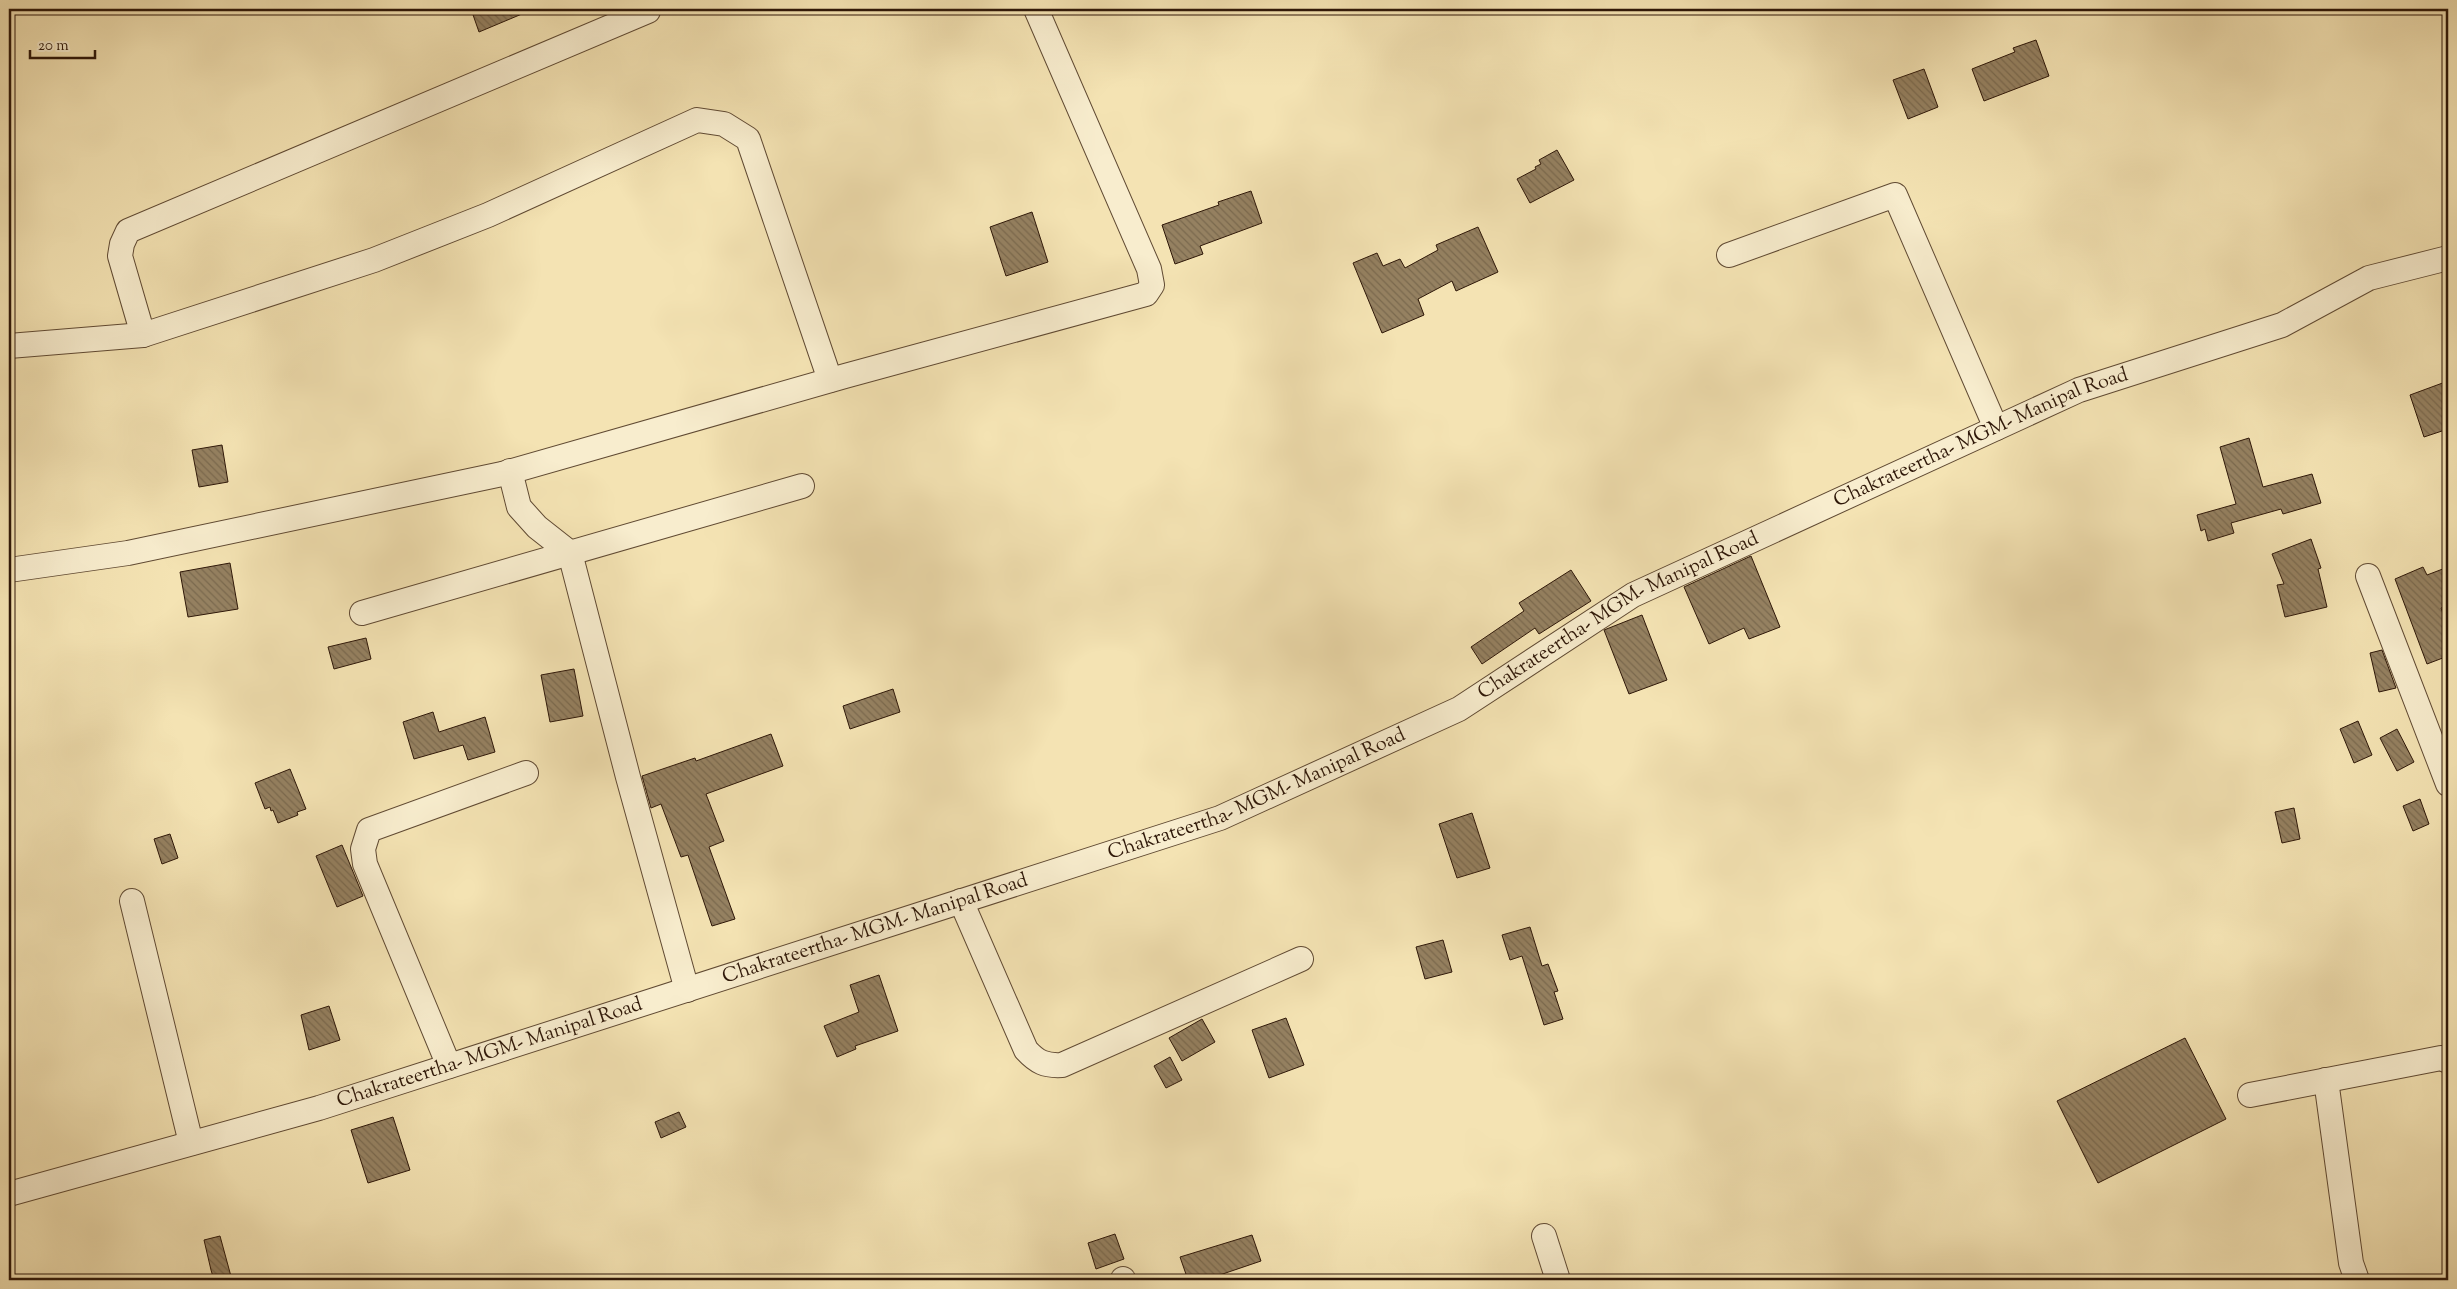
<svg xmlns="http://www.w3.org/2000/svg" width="2457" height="1289" viewBox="0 0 2457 1289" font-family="'Sorts Mill Goudy',serif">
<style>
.building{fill:url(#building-back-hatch);stroke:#2e1708}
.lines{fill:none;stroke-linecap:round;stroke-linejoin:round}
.minor-casing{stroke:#604a33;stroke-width:26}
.minor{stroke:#f8edce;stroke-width:24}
.labels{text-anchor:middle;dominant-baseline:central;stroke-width:4;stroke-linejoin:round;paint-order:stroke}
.street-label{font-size:20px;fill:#2e1708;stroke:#f8edce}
</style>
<defs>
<pattern id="building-back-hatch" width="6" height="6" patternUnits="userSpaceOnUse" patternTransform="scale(1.25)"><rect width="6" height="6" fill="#958161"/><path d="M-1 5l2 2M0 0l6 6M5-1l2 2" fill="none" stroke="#7a694e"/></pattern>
</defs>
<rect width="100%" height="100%" fill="#f4e3b3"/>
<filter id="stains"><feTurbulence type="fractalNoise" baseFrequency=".004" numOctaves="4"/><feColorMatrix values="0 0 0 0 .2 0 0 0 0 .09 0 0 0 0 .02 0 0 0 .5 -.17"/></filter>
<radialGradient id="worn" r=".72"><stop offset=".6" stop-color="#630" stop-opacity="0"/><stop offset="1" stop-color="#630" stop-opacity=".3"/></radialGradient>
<path class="building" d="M471 9H529V11L479 32Z
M2036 40 2049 76 1984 101 1972 69 2015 52 2013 48Z
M1924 69 1938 107 1908 119 1893 80Z
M1557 150 1574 180 1530 203 1517 179 1536 169 1535 167 1541 164 1539 160Z
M1251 191 1262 223 1200 246 1203 254 1175 264 1162 225 1219 205 1218 202Z
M1032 212 1048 262 1006 276 990 227Z
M1478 227 1498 272 1456 291 1452 281 1418 299 1424 315 1382 333 1353 263 1377 253 1383 266 1400 259 1405 268 1438 250 1436 245Z
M2448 381V429L2424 437 2410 395Z
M2249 438 2263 487 2312 474 2321 503 2283 514 2281 509 2231 523 2234 533 2208 541 2205 529 2201 531 2197 515 2236 504 2220 447Z
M222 445 228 482 199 487 192 450Z
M2311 539 2321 568 2318 569 2327 607 2285 617 2277 585 2284 584 2272 554Z
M1751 556 1780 627 1749 639 1744 628 1709 644 1684 587Z
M230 563 238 609 188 617 180 572Z
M2423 567 2427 575 2448 567V605L2441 608 2448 626V656L2427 664 2395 579Z
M1571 570 1591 601 1539 634 1535 628 1482 664 1471 647 1524 611 1519 603Z
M1642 615 1667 680 1629 694 1604 630Z
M366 638 371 659 334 669 328 647Z
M2382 650 2396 688 2379 692 2370 653Z
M574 669 583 716 550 722 541 675Z
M893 689 900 712 850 729 843 706Z
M433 712 439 732 485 717 495 752 468 760 463 745 414 759 403 722Z
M2358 721 2372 755 2354 763 2340 729Z
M2397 729 2414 762 2397 771 2380 738Z
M771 734 783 766 706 794 724 841 709 847 735 919 712 926 688 855 681 857 661 804 651 808 642 776 695 758 696 761Z
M290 769 306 809 297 812 298 815 278 823 273 810 271 811 270 807 265 809 255 783Z
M2420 799 2429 824 2413 831 2403 806Z
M2294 808 2300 839 2282 843 2275 812Z
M1472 813 1490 868 1457 878 1439 824Z
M170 834 178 858 162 864 154 839Z
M342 845 363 896 337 907 316 856Z
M1530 927 1542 966 1548 964 1558 991 1554 992 1563 1019 1544 1025 1522 956 1510 960 1502 935Z
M1443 940 1452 972 1425 979 1416 947Z
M879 975 898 1031 855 1046 856 1049 837 1057 824 1026 859 1012 850 985Z
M329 1006 340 1040 309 1050 301 1015Z
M1286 1018 1304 1065 1269 1078 1252 1030Z
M1202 1019 1215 1042 1182 1061 1169 1038Z
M2185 1038 2226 1119 2098 1183 2057 1101Z
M1170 1057 1182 1080 1166 1088 1154 1066Z
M679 1112 686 1127 661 1138 655 1122Z
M393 1117 410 1170 368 1183 351 1130Z
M1115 1234 1124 1259 1096 1269 1088 1243Z
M1252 1235 1261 1261 1205 1280H1188L1180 1257Z
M220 1236 232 1280H214L211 1270 204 1240Z"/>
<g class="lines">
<g class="minor-casing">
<g id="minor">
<path d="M1729 255 1895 195 1996 428"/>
<path d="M143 335 120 256 122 244 128 231 648 11"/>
<path d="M9 346 143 335 374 260 488 215 697 120 724 124 748 139 830 380"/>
<path d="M510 471 519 507 537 527 570 553 628 777 687 990"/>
<path d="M9 570 128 553 502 474 845 376 1146 294 1152 285 1149 269 1036 9"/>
<path d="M2368 576 2448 784"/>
<path d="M362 613 802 486"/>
<path d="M132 901 191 1143"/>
<path d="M961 901 1026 1050C1037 1062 1045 1066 1062 1065L1301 959"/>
<path d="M449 1066 365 864 363 849 369 830 526 773"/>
<path d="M2326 1080 2351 1263 2357 1280"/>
<path d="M2250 1095 2441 1058 2448 1061"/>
<path id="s1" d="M9 1194 319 1108 1220 818 1459 709 1633 595 2079 390 2282 325 2369 278 2448 258"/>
<path d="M1544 1236 1558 1280"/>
<path d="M1123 1279V1280"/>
</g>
</g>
<use href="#minor" class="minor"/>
</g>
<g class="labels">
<g class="street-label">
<text stroke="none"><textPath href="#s1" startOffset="2121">Chakrateertha- MGM- Manipal Road</textPath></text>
<text stroke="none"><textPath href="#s1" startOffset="1716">Chakrateertha- MGM- Manipal Road</textPath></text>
<text stroke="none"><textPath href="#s1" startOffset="1311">Chakrateertha- MGM- Manipal Road</textPath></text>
<text stroke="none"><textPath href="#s1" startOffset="906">Chakrateertha- MGM- Manipal Road</textPath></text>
<text stroke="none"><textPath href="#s1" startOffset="501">Chakrateertha- MGM- Manipal Road</textPath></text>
</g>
</g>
<rect width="2457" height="1289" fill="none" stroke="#f4e3b3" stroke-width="30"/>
<rect x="10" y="10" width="2437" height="1269" fill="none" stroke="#2e1708" stroke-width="2.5"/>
<rect x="15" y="15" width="2427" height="1259" fill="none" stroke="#2e1708"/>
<path d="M30 50v8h65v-8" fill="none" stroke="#2e1708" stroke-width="2.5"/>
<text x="38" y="50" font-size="15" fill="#2e1708" stroke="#f8edce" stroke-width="4" paint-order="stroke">20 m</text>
<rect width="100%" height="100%" filter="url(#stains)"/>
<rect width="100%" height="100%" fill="url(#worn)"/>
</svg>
